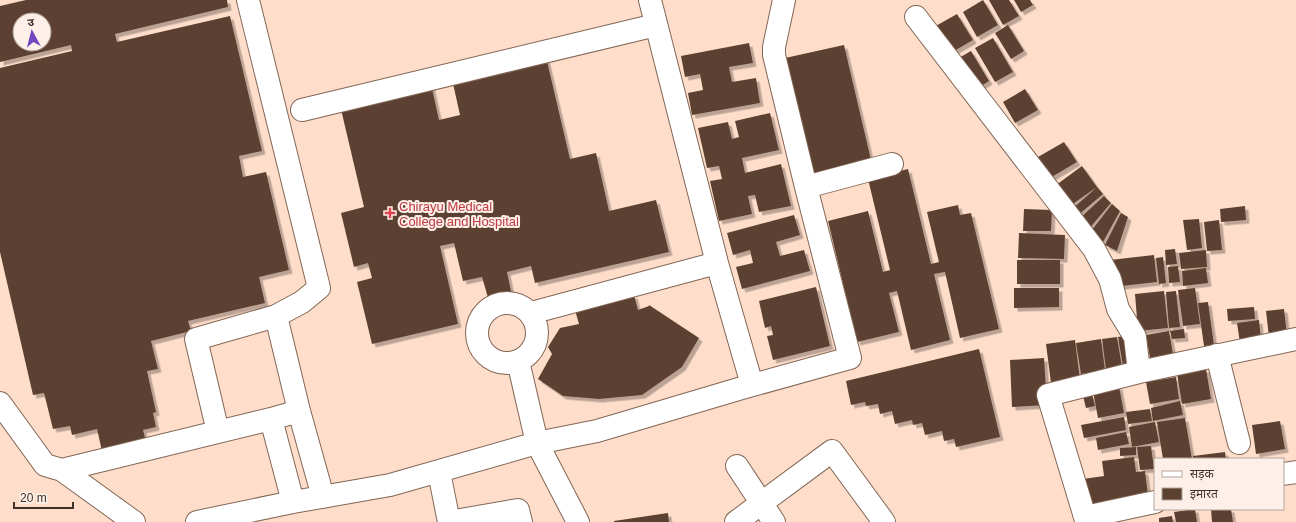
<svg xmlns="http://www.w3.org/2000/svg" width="1296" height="522" viewBox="0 0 1296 522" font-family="Arial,'Noto Sans Devanagari',sans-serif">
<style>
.building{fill:#5c4130;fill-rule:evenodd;filter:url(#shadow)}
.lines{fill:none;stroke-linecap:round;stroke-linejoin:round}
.street-casing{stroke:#826655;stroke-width:24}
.street{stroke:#fff;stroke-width:22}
.health-dot{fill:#e0444e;stroke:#fdf0e8;stroke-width:1.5}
.labels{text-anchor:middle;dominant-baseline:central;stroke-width:4;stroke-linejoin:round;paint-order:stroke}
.health-label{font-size:13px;fill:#be3a42;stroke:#fdf0e8;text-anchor:start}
</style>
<defs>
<filter id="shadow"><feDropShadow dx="3.5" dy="3.5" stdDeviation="0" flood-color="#0004"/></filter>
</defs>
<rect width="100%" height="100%" fill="#fedecb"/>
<path class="building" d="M26 0H227L228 7 115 34 117 42 230 16 262 151 239 156 243 177 266 172 289 270 259 277 265 303 188 321 191 331 151 341 158 369 147 371 156 412 153 413 156 427 143 430 146 441 102 451 97 429 72 435 70 426 53 429 44 393 33 395 0 252V68L72 51 71 45 0 62V6ZM20 20H44V44H20Z
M983 0 998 25 977 37 963 12Z
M989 0H1009L1019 16 1003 25Z
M1014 0H1030L1033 5 1021 12Z
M957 14 973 40 949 54 934 27Z
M1008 25 1024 51 1011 59 995 33Z
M993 38 1013 72 995 82 975 48Z
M749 43 753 63 729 67 732 82 756 78 760 103 692 115 688 93 703 90 700 74 685 77 681 56Z
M844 45 871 160 813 174 785 58Z
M971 51 989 81 975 90 957 59Z
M546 57 570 159 596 153 609 211 656 200 669 252 535 283 531 266 507 272 512 296 489 301 482 277 463 281 454 243 440 246 458 324 372 344 357 282 372 278 368 263 354 267 341 213 364 207 340 105 431 84 439 120 460 115 452 79Z
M1025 89 1038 110 1015 123 1003 102Z
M770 113 779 150 742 158 745 173 781 164 791 206 759 212 755 195 748 196 752 214 719 221 710 181 722 179 719 166 707 168 698 128 728 122 732 139 739 137 735 121Z
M1064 142 1077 162 1050 178 1038 157Z
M1082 166 1097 187 1067 208 1052 188Z
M908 169 931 264 939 262 927 212 958 205 960 215 971 213 999 329 960 338 945 272 934 274 950 340 911 350 897 291 889 293 899 332 857 342 828 221 868 211 883 272 890 270 868 179Z
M1097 187 1103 194 1076 217 1070 211Z
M1104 196 1111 203 1088 230 1078 220Z
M1112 204 1120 211 1103 242 1092 230Z
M1245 206 1246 220 1221 222 1220 209Z
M1024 209 1052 210 1051 231H1023Z
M1121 213 1128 217 1117 251 1105 245Z
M794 215 800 235 776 242 780 256 804 250 810 271 742 289 736 267 753 263 750 250 733 255 727 233Z
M1199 219 1202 248 1187 250 1183 220Z
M1219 220 1222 250 1207 251 1204 222Z
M1019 233 1065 235 1064 259 1018 258Z
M1175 249 1177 264 1166 265 1165 250Z
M1206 250 1207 267 1181 269 1179 253Z
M1154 255 1157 282 1113 287 1110 260Z
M1163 257 1166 283 1159 284 1156 258Z
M1017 260H1060V284H1017Z
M1178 266 1180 282 1169 283 1168 267Z
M1206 268 1208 283 1183 286 1182 271Z
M816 287 830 346 773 360 767 336 773 335 771 326 765 328 759 301Z
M1014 288H1059V307L1014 308Z
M1195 288 1200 324 1183 326 1178 290Z
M1164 291 1168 328 1138 331 1135 294Z
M1176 291 1180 327 1169 328 1166 292Z
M634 295 638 310 649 306V305L699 338 682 367 642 395 599 399 563 396 538 379 552 354 548 347 560 328 579 324 575 310Z
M1208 302 1214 345 1204 346 1198 303Z
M1254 307 1255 319 1228 321 1227 309Z
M1284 309 1287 335 1269 337 1266 311Z
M1259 320 1261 340 1240 343 1237 323Z
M1184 329 1185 338 1172 339 1170 331Z
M1169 331 1173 354 1150 358 1146 335Z
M1130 335 1135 364 1123 366 1118 337Z
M1117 337 1122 367 1106 370 1102 339Z
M1101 339 1105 370 1081 374 1076 343Z
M1075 340 1080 380 1051 383 1046 344Z
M979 349 1000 437 956 447 954 439 944 441 942 431 925 435 922 423 913 425 912 420 895 424 892 411 880 414 878 404 866 406 865 402 851 405 846 381Z
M1044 358 1047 405 1012 407 1010 360Z
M1206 369 1211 399 1182 404 1177 373Z
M1176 377 1179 399 1150 404 1146 382Z
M1119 386 1124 413 1098 418 1093 391Z
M1092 394 1095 406 1086 408 1083 396Z
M1180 401 1183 415 1153 421 1151 408Z
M1150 409 1152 421 1128 424 1126 412Z
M1124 417 1126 430 1084 438 1081 425Z
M1185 418 1192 459H1163L1157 422Z
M1280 421 1285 449 1256 454 1252 425Z
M1155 422 1159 442 1132 447 1129 427Z
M1126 432 1129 444 1098 450 1096 438Z
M1151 446 1154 469 1140 470 1137 447Z
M1136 447V455L1120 456V448Z
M1225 452 1226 459H1193V456Z
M1134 457 1136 472 1145 471 1149 503 1088 512 1083 479 1132 472 1104 476 1102 461Z
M1195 509 1197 522H1176L1174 512Z
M1211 509H1231L1233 522H1212Z
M668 513 669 522H614V521Z
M1172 516 1173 522H1159V518Z"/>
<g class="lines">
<g class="street-casing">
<path id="street" d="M248 0 319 288 302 302 276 316
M650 0 717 263 752 385
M916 17 1094 249 1110 279 1118 309 1135 337 1139 372
M302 110 656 25
M806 187 892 164
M477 333a30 30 0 1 1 60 0a30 30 0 1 1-60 0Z
M531 313 717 263
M1217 355 1239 443
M518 361 537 443 578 522
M0 403 45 465 62 470 134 522
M271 419 293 502
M218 432 196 339 276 316 299 411 323 497
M737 466 774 522
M62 470 271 419 299 411
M439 472 449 522
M1283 474 1296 472
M1155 502 1085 517 1048 395 1139 372 1296 339
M197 522 293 502 390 485 537 443 597 431 742 388 850 358 806 187 774 55V47L784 0
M449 522 518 510 521 522
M736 522 832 451 884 522"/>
</g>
<use href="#street" class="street"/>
</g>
<path class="health-dot" d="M388 207h4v4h4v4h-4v4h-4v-4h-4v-4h4z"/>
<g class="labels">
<g class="health-label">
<text x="399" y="206">Chirayu Medical<tspan x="399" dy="15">College and Hospital</tspan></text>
</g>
</g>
<rect x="1154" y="458" width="130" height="52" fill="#fdf0e8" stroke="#b1a49c"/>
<rect x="1162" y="471" width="20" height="6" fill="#ffffff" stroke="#b1a49c"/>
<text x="1190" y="478" font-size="12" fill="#3e312a">सड़क</text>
<rect x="1162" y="488" width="20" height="12" fill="#5c4130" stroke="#b1a49c"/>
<text x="1190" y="498" font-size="12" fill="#3e312a">इमारत</text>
<g transform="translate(32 32) rotate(353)"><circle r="19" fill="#fdf0e8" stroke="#b1a49c"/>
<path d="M0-3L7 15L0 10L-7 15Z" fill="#7148c0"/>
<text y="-6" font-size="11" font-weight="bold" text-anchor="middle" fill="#3e312a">उ</text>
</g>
<path d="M14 502v6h59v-6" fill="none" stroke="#3e312a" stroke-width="2"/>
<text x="20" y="502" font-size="12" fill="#3e312a" stroke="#fdf0e8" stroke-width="3" paint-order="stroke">20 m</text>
</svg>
